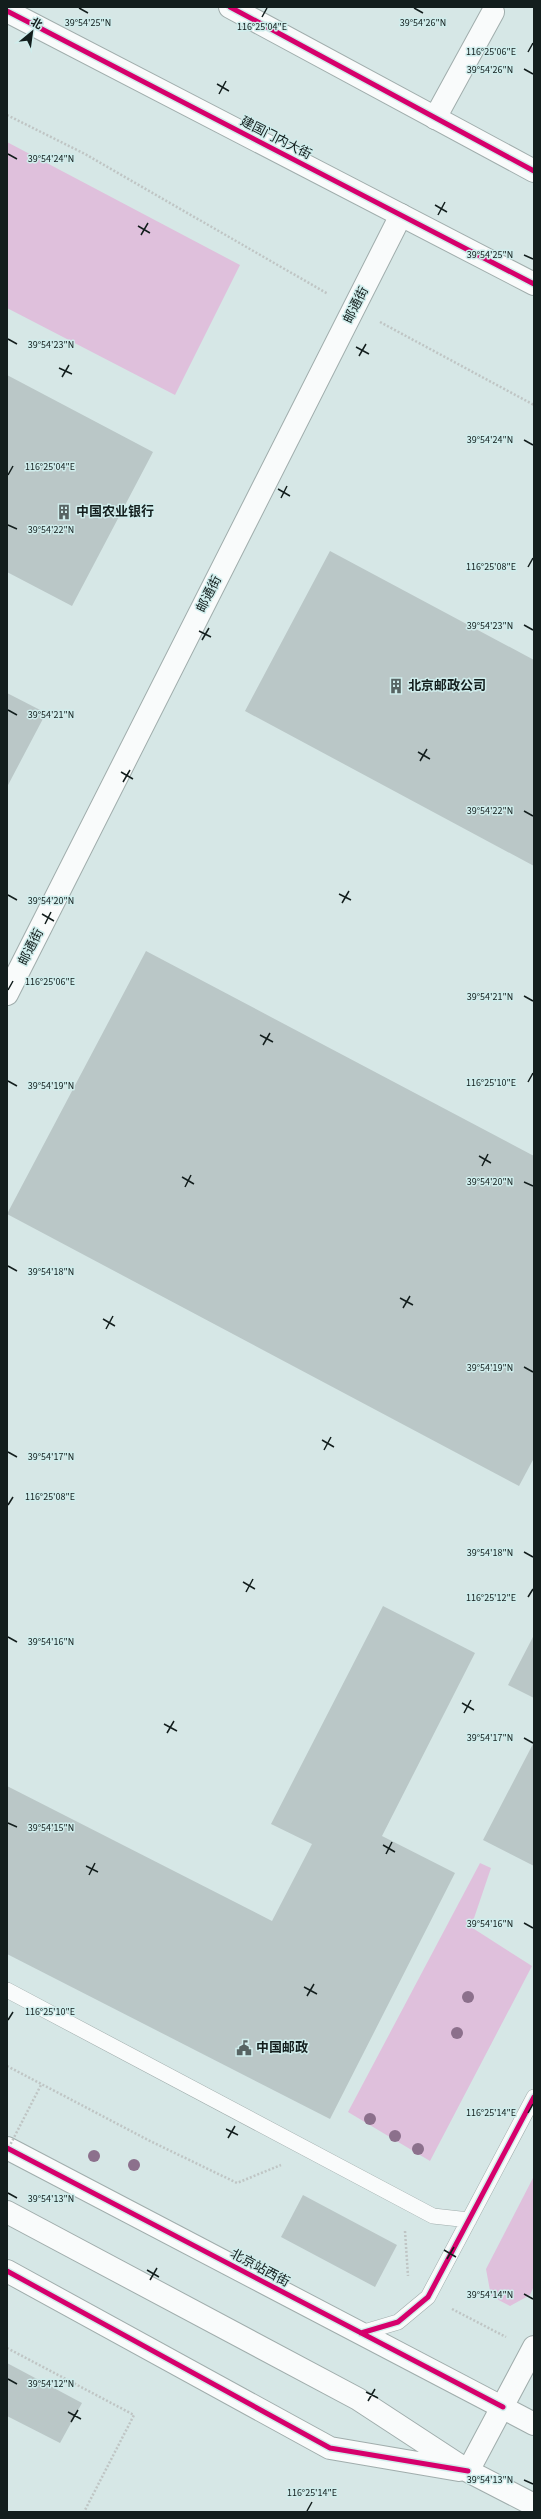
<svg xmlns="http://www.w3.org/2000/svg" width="541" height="2519" viewBox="0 0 541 2519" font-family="'Source Sans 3','Noto Sans SC',sans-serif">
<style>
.green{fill:#dfc0dc}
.building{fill:#bac7c7}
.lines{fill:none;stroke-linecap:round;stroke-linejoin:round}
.service-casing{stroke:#a0adac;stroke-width:16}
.minor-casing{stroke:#a0adac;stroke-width:24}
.secondary-casing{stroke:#a0adac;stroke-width:24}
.trunk-casing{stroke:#a0adac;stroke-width:24}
.path{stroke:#bfc5c4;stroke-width:2.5;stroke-dasharray:2 2;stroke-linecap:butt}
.service{stroke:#f9fbfb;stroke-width:15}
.minor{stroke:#f9fbfb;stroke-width:22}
.secondary{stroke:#f9fbfb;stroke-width:22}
.trunk{stroke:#f9fbfb;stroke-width:22}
.path-bridge{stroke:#bfc5c4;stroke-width:2.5;stroke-dasharray:2 2;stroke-linecap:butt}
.cycleway-casing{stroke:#d0edec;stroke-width:8}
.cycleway{stroke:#d6006c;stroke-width:5}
.tree{fill:#8c708c}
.ticks{fill:none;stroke:#131e1d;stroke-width:1.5}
.labels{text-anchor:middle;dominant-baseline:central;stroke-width:3;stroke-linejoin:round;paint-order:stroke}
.street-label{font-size:13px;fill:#131e1d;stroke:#d0edec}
.poi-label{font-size:13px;font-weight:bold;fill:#131e1d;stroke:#d0edec;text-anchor:start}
.ticks-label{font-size:10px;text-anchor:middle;fill:#131e1d;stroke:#d0edec;stroke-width:3;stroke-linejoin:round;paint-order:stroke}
</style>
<rect width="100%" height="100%" fill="#d6e7e6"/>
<path class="green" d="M7 142 240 265 175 395 7 308Z
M480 1863 491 1868 471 1927 532 1966 430 2161 348 2112Z
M534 2176V2286L530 2295 510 2306 491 2296 486 2269Z"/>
<path class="building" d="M7 375 153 452 72 606 7 572Z
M330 551 534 660V866L245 711Z
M7 693 46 713 7 787Z
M146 951 534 1156V1458L519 1486 7 1214Z
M383 1606 475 1653 382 1836 455 1873 330 2119 7 1954V1786L272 1921 312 1844 271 1824Z
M534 1635V1698L508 1685Z
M534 1742V1866L483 1840Z
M303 2195 397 2245 375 2287 281 2237Z
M7 2363 82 2403 60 2443 7 2416Z"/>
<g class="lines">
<g class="service-casing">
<path id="service" d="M7 1990 433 2216 469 2220
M361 2333 398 2322 428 2297 534 2097"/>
</g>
<g class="minor-casing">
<path id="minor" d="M435 118 493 12
M7 994 401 215"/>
</g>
<g class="secondary-casing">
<path id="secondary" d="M7 2148 534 2424
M7 2212 358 2399 468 2471 534 2505
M7 2271 330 2448 459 2470
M468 2471 534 2347"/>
</g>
<g class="trunk-casing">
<path id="trunk" d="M230 7 534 171
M7 11 534 284"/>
</g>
<path class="path" d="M7 115 85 154 328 294
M380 322 534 405
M7 2066 150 2141 237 2183 281 2165
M405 2231 408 2276
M452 2309 506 2337
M7 2348 134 2415 84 2512"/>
<use href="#service" class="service"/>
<use href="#minor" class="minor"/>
<use href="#secondary" class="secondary"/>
<use href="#trunk" class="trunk"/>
<path class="path-bridge" d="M7 2151 41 2085"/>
<g class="cycleway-casing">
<path id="cycleway" d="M230 7 534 171
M7 11 534 284
M7 2148 503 2407
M7 2271 330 2448 468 2471
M361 2333 398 2322 428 2297 534 2097"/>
</g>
<use href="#cycleway" class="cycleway"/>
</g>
<g class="tree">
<circle cx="468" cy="1997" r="6"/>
<circle cx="457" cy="2033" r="6"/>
<circle cx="370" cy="2119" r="6"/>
<circle cx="395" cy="2136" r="6"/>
<circle cx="418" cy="2149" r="6"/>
<circle cx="94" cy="2156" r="6"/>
<circle cx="134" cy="2165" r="6"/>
</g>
<path class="ticks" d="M79 8 88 13M414 8 423 13M262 17 267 8M528 52 533 43M524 69 533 74M217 84 229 91M219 94 226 81M8 154 17 159M435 205 447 212M438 215 445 202M138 226 150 233M141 235 148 223M524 255 533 259M8 339 17 344M356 347 369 354M359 356 366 344M59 368 72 374M62 377 69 365M524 440 533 445M8 475 13 466M278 489 290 496M281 498 287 486M8 525 17 529M528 567 533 558M524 625 533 630M199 631 211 637M202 640 209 628M8 710 17 715M418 752 430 759M420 761 427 749M121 772 133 779M123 782 130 770M524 811 533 816M339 894 351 900M8 895 17 900M342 903 349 891M42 914 54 921M45 924 51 912M8 990 13 981M524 996 533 1001M260 1035 273 1042M263 1045 270 1033M8 1081 17 1086M528 1082 533 1073M479 1156 491 1163M482 1166 488 1154M182 1177 194 1184M524 1182 533 1186M185 1187 191 1175M8 1266 17 1271M400 1298 413 1305M403 1308 410 1296M103 1319 115 1326M106 1329 113 1316M524 1367 533 1372M322 1440 334 1447M324 1450 331 1437M8 1452 17 1457M8 1505 13 1497M524 1552 533 1557M243 1582 255 1589M246 1592 253 1579M528 1597 533 1589M8 1637 17 1642M462 1703 474 1710M464 1713 471 1700M164 1724 177 1731M167 1733 174 1721M524 1738 533 1743M8 1823 17 1827M383 1845 395 1852M386 1854 392 1842M86 1866 98 1872M89 1875 95 1863M524 1923 533 1928M304 1987 317 1994M307 1996 314 1984M8 2020 13 2012M528 2113 533 2104M226 2129 238 2135M228 2138 235 2126M8 2193 17 2198M444 2250 456 2257M447 2259 454 2247M147 2270 159 2277M150 2280 157 2268M524 2294 533 2299M8 2379 17 2384M366 2392 378 2398M368 2401 375 2389M68 2412 81 2419M71 2422 78 2410M524 2480 533 2484M307 2511 312 2502"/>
<defs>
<g id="building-bare" transform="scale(1.2)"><path d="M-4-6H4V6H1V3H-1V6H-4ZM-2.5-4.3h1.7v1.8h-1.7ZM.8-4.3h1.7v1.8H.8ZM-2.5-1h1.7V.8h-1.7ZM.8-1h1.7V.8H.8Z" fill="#576463" stroke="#d0edec" stroke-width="2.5" paint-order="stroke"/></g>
<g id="civic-bare" transform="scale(1.2)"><path d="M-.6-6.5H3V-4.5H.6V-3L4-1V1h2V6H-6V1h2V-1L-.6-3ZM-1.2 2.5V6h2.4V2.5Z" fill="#576463" stroke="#d0edec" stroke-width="2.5" paint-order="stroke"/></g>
</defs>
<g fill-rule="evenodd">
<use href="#building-bare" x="64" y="512"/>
<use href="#building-bare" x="396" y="686"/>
<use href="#civic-bare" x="244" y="2048"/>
</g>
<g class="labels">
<g class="street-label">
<text transform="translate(276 138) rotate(27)">建国门内大街</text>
<text transform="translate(356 305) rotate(-63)">邮通街</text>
<text transform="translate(209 594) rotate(-63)">邮通街</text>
<text transform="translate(31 947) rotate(-63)">邮通街</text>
<text transform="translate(260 2268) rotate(28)">北京站西街</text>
</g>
<g class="poi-label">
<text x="76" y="512">中国农业银行</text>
<text x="408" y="686">北京邮政公司</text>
<text x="256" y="2048">中国邮政</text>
</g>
</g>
<g class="ticks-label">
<text x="88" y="26">39°54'25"N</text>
<text x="423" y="26">39°54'26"N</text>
<text x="262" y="30">116°25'04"E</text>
<text x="491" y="55">116°25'06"E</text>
<text x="490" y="73">39°54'26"N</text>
<text x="51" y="162">39°54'24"N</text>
<text x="490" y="258">39°54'25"N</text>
<text x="51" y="348">39°54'23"N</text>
<text x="490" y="443">39°54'24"N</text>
<text x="50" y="470">116°25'04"E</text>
<text x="51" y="533">39°54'22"N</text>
<text x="491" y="570">116°25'08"E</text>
<text x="490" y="629">39°54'23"N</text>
<text x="51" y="718">39°54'21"N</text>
<text x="490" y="814">39°54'22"N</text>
<text x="51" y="904">39°54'20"N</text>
<text x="50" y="985">116°25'06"E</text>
<text x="490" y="1000">39°54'21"N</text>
<text x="491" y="1086">116°25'10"E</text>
<text x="51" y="1089">39°54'19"N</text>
<text x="490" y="1185">39°54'20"N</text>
<text x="51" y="1275">39°54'18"N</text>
<text x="490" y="1371">39°54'19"N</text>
<text x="51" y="1460">39°54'17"N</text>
<text x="50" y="1500">116°25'08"E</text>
<text x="490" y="1556">39°54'18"N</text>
<text x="491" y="1601">116°25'12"E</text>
<text x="51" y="1645">39°54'16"N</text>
<text x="490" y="1741">39°54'17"N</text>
<text x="51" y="1831">39°54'15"N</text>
<text x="490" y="1927">39°54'16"N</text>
<text x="50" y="2015">116°25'10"E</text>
<text x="491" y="2116">116°25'14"E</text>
<text x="51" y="2202">39°54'13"N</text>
<text x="490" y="2298">39°54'14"N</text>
<text x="51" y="2387">39°54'12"N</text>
<text x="490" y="2483">39°54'13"N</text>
<text x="312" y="2496">116°25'14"E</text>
</g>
<rect width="541" height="2519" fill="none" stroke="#131e1d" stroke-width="16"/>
<g transform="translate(32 32) rotate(29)" stroke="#d0edec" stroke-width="3" paint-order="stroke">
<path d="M0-3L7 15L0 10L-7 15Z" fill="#131e1d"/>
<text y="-6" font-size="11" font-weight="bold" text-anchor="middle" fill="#131e1d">北</text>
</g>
</svg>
